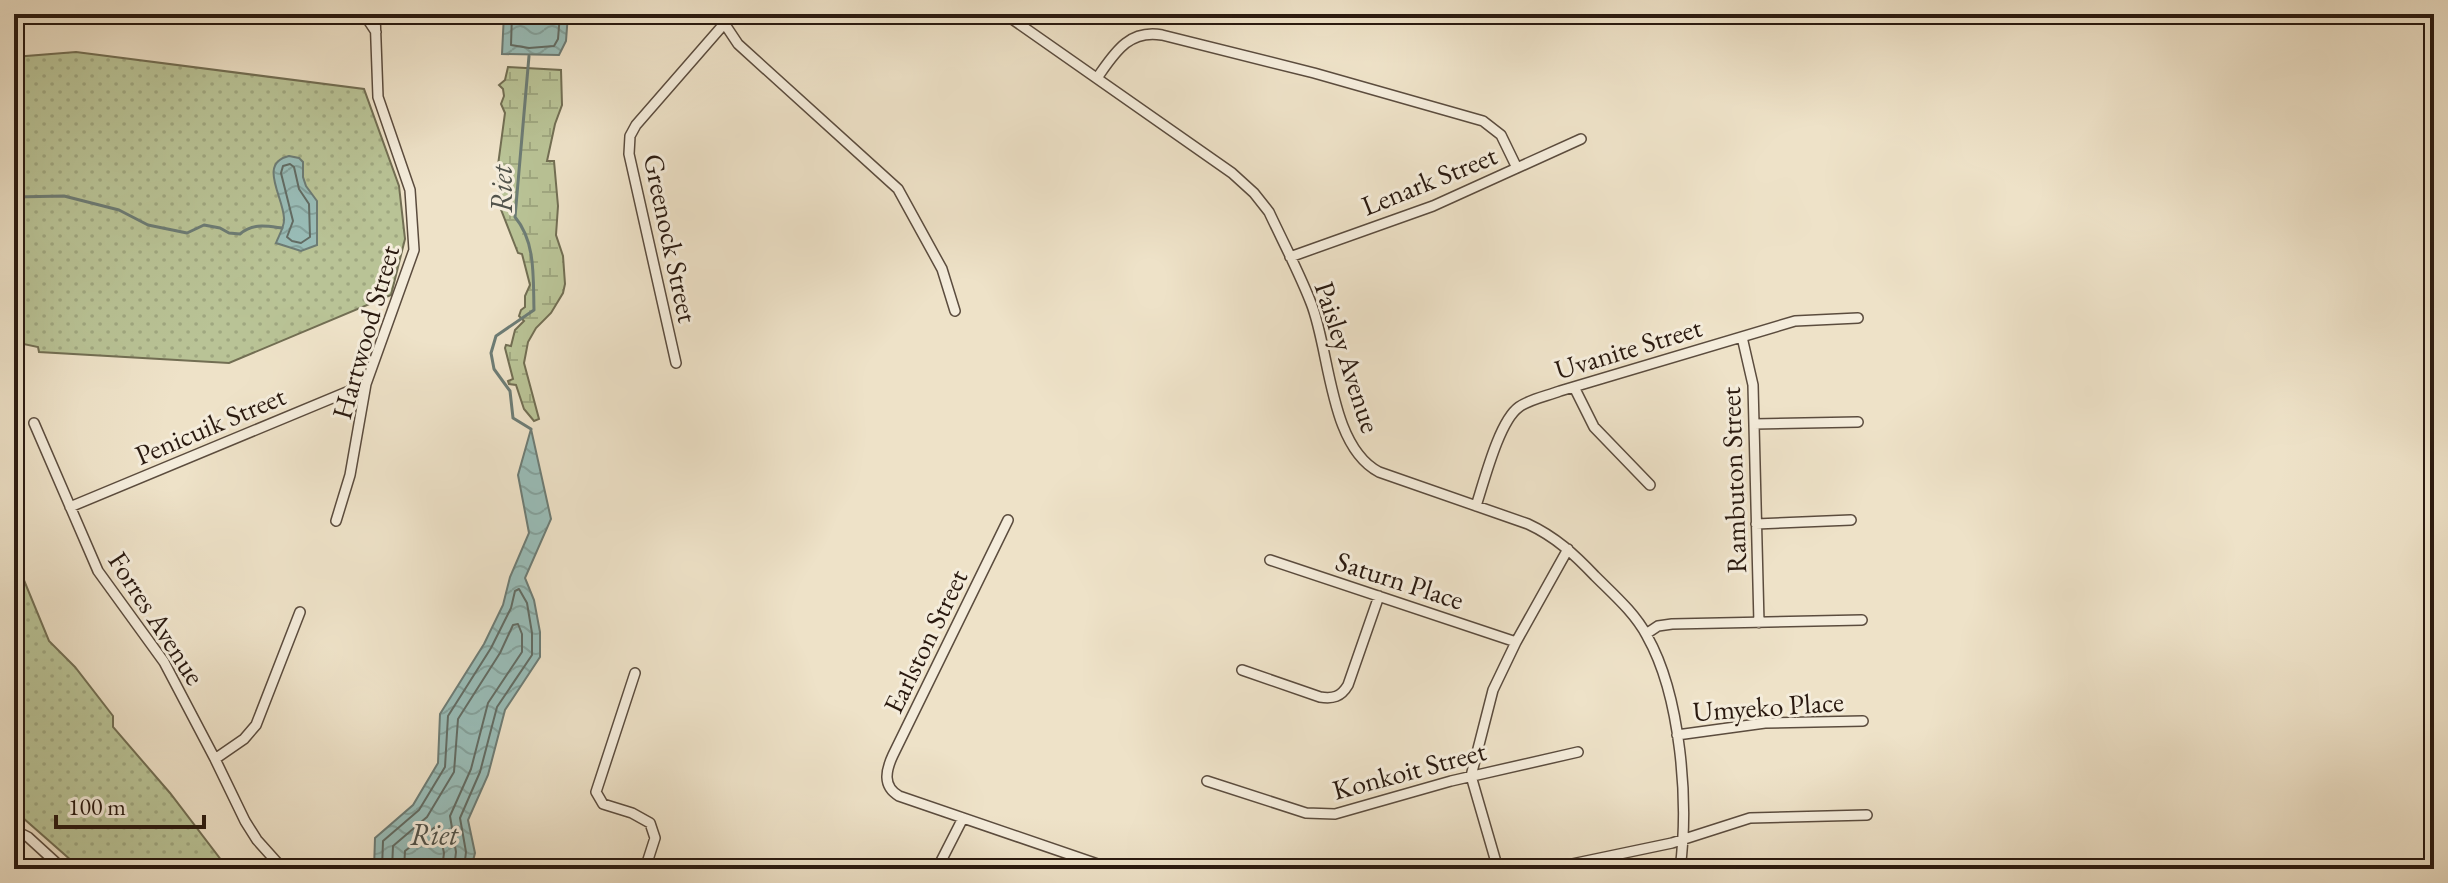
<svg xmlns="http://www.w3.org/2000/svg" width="2448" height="883" viewBox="0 0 2448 883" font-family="'EB Garamond',serif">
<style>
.grass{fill:url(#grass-dots);stroke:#726e53;stroke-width:2}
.wetland{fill:url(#wetland-marsh);stroke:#726e53;stroke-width:2}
.water{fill:url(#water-waves);stroke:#6d7c75;stroke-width:2}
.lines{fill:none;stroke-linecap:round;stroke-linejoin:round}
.shore{stroke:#626c64;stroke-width:2}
.stream{stroke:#6d7c75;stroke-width:3}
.street-casing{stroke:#5b4c3e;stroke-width:12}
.street{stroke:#f4ecdb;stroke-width:9}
.labels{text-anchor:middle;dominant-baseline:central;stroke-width:6;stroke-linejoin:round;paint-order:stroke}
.street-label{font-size:28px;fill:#2a1a10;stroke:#f4ecdb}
.water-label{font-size:30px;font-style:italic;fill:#51534b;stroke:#f4ecdb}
</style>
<defs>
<pattern id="grass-dots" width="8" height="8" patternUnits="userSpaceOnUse" patternTransform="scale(2)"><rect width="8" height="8" fill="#b9c396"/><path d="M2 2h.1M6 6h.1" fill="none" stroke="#9fa780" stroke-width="1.8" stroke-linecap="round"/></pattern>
<pattern id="wetland-marsh" width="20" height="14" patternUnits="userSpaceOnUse" patternTransform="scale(2)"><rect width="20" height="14" fill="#b9c396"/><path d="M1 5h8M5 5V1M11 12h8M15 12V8" fill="none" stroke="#9fa780"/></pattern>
<pattern id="water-waves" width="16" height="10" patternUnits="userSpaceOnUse" patternTransform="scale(2)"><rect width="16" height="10" fill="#99bdb8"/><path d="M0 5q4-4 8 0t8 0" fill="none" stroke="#84a29d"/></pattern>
</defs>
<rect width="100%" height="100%" fill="#eee2c8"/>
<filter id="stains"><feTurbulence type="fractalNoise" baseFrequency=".0025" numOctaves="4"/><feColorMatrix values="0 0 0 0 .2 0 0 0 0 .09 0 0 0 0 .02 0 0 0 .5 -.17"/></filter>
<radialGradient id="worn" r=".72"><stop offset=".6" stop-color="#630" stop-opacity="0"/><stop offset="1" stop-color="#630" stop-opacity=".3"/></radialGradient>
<path class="grass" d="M76 52 364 89 399 186 405 239 391 295 229 363 39 352 38 347 14 342V57Z
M14 556 49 641 75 667 113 716V727L170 793 228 869H81L14 810Z"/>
<path class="wetland" d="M508 67 561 70 562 105 555 124 547 161H554L558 206 556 235 563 256 565 284 563 293 551 313 536 328 528 342 524 363 539 419 534 421 524 409 516 385 509 384 508 381 513 379 505 348 506 345 511 346 515 330 524 321 519 316 521 310 525 307V296L530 285 522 254 518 253 500 207 498 165 505 113 501 104 504 96 503 89 499 85 505 80Z"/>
<path class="water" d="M504 14H568L566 41 559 55 502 54Z
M289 156 299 158 303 162V177L306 186 317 201V245L301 251 276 243C279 235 285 226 284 218 283 196 258 163 289 156Z
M531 429 551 519 525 578 534 600 540 632V657L505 710 488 775 468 820 475 853 471 869H374L375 838 413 805 438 763 440 714 484 644 503 605 510 577 529 533 518 475Z"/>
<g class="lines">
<path class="shore" d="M512 14 511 45 529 48 554 46 558 39 560 14
M290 164 294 167 299 189 309 204 310 237 301 243 292 241 287 237 293 221 281 173 283 166Z
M382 869 383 841 419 810 445 767 448 716 491 648 511 608 515 591 519 589 527 603 532 633V655L497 707 480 772 460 818 466 852 464 869
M392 869 393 846 427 817 454 772 458 719 500 653 513 625 518 624 522 634V652L488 703 471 769 450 816 456 852 454 869
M404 869 405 851 435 827 439 830 444 853 442 869"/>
<path class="stream" d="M529 56 515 217C536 242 533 278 534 310L496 336 491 353 494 369 510 391 513 418 531 429
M14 197 64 196 119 210 148 225 187 233 204 225 220 228 229 233 240 234C253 223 266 226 282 228"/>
<g class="street-casing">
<path id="street" d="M364 14 376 32
M718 14 738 44 898 189 942 269 955 311
M1005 14 1232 173 1254 193 1269 212C1283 242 1299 272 1311 303 1330 350 1329 446 1379 472L1528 524C1556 537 1575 555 1595 576 1613 594 1635 613 1647 636 1681 696 1689 802 1680 869
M1097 78C1114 54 1128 29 1162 35L1314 73 1483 121 1501 135 1517 168
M1290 257 1433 206 1581 139
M1742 337 1753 385 1759 623
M676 363 629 154 630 136 636 125 724 24
M1574 387 1594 427 1650 485
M34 423 98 571 164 662 215 759 245 821 257 840 283 869
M1754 424 1858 422
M1476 506C1484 482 1499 421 1519 407 1530 399 1547 396 1560 391L1795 321 1858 318
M70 507 366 384
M1008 520 893 755C886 770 882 786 899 796L1112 869
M336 521 350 475 366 384 414 250 410 190 378 97 375 14
M1756 524 1851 520
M1270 560 1516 642
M1646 634 1658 626 1672 624 1862 620
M1242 670 1320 697C1333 699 1341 697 1348 685L1379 596
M635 673 596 792 603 804 632 813 650 823 655 838 645 869
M1677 735 1765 723 1863 721
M215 759 244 739 256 725 300 612
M1207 781 1306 813 1335 814 1451 781 1578 752
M14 830 28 837 63 869
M937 869 963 818
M1498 869 1471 776 1493 690 1516 642 1568 549
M1548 869 1672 843 1750 818 1867 815"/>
</g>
<use href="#street" class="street"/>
</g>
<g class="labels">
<g class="street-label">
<text transform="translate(1429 180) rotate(-22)">Lenark Street</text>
<text transform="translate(671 238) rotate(78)">Greenock Street</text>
<text transform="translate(365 332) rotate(-74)">Hartwood Street</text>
<text transform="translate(1628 348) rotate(-17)">Uvanite Street</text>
<text transform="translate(1348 357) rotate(72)">Paisley Avenue</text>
<text transform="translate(210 425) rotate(-23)">Penicuik Street</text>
<text transform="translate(1733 480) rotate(-92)">Rambuton Street</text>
<text transform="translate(1400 580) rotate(18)">Saturn Place</text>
<text transform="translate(157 618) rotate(57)">Forres Avenue</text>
<text transform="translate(925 641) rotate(-64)">Earlston Street</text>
<text transform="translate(1768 706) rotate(-4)">Umyeko Place</text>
<text transform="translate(1409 770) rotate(-15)">Konkoit Street</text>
</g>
<g class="water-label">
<text transform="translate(501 189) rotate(-90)">Riet</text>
<text x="434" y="834">Riet</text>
</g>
</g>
<rect width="2448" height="883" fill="none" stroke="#eee2c8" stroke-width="48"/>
<rect x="16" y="16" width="2416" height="851" fill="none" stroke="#2a1a10" stroke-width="4"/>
<rect x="24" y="24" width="2400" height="835" fill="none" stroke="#2a1a10" stroke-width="2"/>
<path d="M56 815v12h148v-12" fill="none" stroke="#2a1a10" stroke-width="4"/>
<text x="68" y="815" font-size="24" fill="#2a1a10" stroke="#f4ecdb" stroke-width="6" paint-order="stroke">100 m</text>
<rect width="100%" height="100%" filter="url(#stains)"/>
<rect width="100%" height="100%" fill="url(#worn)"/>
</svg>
